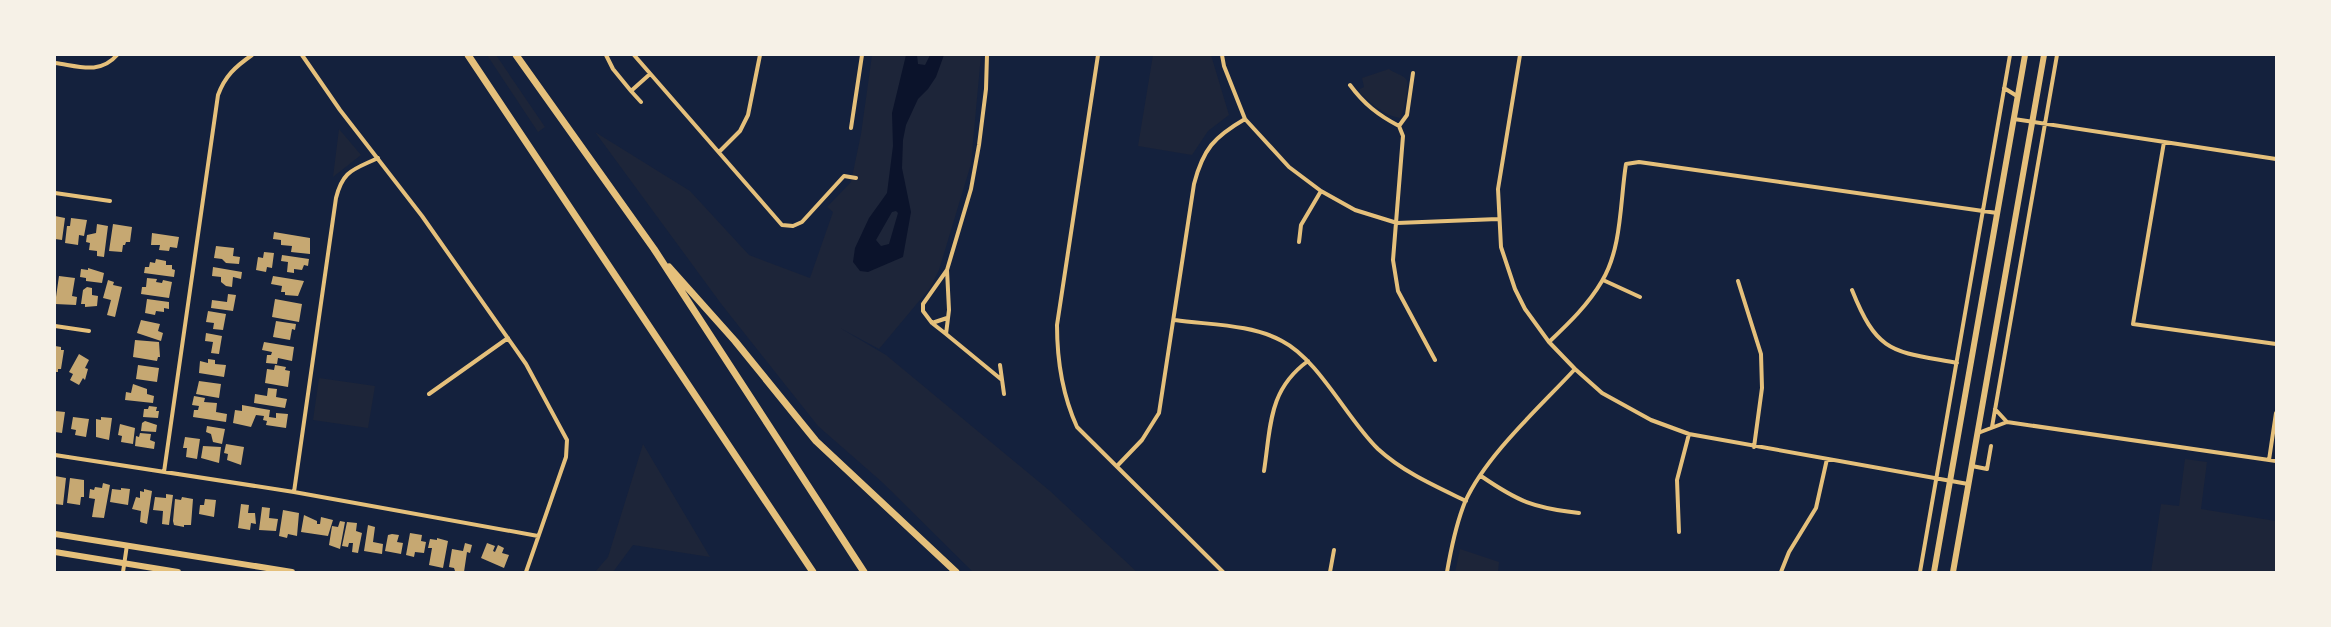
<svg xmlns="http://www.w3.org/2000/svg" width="2331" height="627" viewBox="0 0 2331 627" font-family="Mulish,sans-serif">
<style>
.green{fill:#1d2539}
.water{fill:#0b132b;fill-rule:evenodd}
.building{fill:#c6a872}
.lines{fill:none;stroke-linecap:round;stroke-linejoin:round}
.minor{stroke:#e5c07b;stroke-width:4}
.primary{stroke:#e5c07b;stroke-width:6}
.trunk{stroke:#e5c07b;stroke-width:6}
.motorway{stroke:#e5c07b;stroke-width:7}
</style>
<rect width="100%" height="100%" fill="#14213d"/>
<path class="green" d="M487 55H496L545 127 538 132Z
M872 55H981L971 164 939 270 930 288 879 349 840 328 886 355 1050 491 1137 572H973L882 482 818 426 722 305 595 132 690 191 749 255 810 278 833 212 827 207 851 182 861 134Z
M1153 55H1211L1229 115 1208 131 1192 155 1138 146Z
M1389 69C1393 73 1402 74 1406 79 1410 84 1404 112 1400 118 1383 115 1372 104 1360 93V89L1364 87 1362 78Z
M339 129 361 155 333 177Z
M319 378 375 386 368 428 313 420Z
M643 444 710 557 633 545 613 572H595L608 557Z
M2185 459 2207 462 2201 509 2276 521V572H2151L2161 504 2179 506Z
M1460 549 1499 562 1498 572H1455Z"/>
<path class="water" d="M906 55H917L918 64 925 65 930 55H944L936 77 928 89 918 99 906 125 903 140 902 168 911 212 903 257 868 272 860 271 853 262 855 248 869 218 887 193 893 146 892 113ZM896 211 898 213 889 244 881 246 876 240 892 212Z"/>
<path class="building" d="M55 216 65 218 62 240 55 239Z
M71 218 87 220 84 236 79 235 78 245 65 243 67 226H70Z
M97 224 108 226 104 257 97 256V251L89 250 90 243 86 242 87 235 96 233Z
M113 224 132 227 130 242H126L125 245H123L122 252 109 251Z
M274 232 310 238V254L291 252 292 246 281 245V240L273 239Z
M152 233 179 237 177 248 170 247 169 251 159 250 160 245H151Z
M216 246 234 248 233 256 240 257 239 264 226 263 222 259 214 258Z
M264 252 274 253 272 268 267 267 266 272 256 270 258 257 263 258Z
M282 255 309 259 308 266 304 265 302 270 294 269V273L287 272 288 262 281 261Z
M156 259 166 261V265H172V269L175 270 174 277 144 273 145 267H149L150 262 155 263Z
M213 267 242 272 241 279 233 277 232 287 226 286 221 282V277L212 276Z
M88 268 104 273 102 283 86 281V278L80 277 81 269 88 270Z
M59 276 75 278 72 296 77 297 76 305 55 304Z
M273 276 304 281 298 296 285 295V292H281L282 286 271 284Z
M147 278 157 279 156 282 162 283 163 280 172 282 169 298 141 294 142 287H146Z
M108 280 114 282 113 285 122 287 115 317 107 315 111 300 103 298Z
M87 287 92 288V295L98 296 97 306 85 307V304H81L83 290Z
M228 294 236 295 233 311 211 308 212 300 227 302Z
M147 299 169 302V309L164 308V312L156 311 155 315 145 313Z
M275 299 302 304 299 322 272 317Z
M208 311 226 314 223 330 213 329 214 323 206 322Z
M141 320 160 324 158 331 163 333 161 341 137 333Z
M276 321 296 324 295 330 292 329 290 340 273 337Z
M206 333 222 336 219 354 211 353 213 342 205 341Z
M135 340 159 342 160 357H158L157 361 133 357Z
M264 342 294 347 292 361 278 358 277 364 266 363 267 355H271L272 352 262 350Z
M55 346 61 347V350H64L61 369H58V372H55Z
M79 354 89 360 85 368 88 369 85 380 83 378 79 385 70 380 73 374 69 372Z
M208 359 215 360V364L226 365 224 377 199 373 200 361 208 363Z
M138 365 159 368 157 382 136 379Z
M275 365 286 367 285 370 290 371 288 387 265 383 267 369 274 370Z
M199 381 221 384 219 398 196 394Z
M133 384 147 389V394L154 396 153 403 125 400 126 392 131 393Z
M268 388 277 389 276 397 287 399 285 408 254 403 255 394 267 396Z
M194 396 205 398 204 402 217 403 216 412 227 414 226 422 193 417 194 410H198L199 406 192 405Z
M242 405 270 410 269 417 276 418V413L288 414 286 428 266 425 267 421 263 420 264 416 256 415 251 427 233 423 235 410 242 411Z
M149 406 157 407 156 411H159L158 418 143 417 144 409H148Z
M55 411 65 412 62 433 55 432Z
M73 417 89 419 86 437 75 435 76 430 71 429Z
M101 417 112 418 109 440 96 437V419L101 420Z
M145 421 157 425 156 432 141 431 142 423Z
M120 424 135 428 133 444 121 442 122 436 118 435Z
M207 426 225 429 222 444 213 442 211 434 206 432Z
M140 433 151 434 150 440 155 442 154 449 135 446 136 436 139 437Z
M185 437 200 439 197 459 186 457 187 448H183Z
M226 444 244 447 241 465 227 460 228 454 224 453Z
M203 446 221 447 219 463 201 458Z
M55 476 66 478 63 505 55 504Z
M70 478 84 480V497H81L80 505 67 503Z
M103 483 110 485 104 518 92 517 95 499 89 498 90 489 94 490 95 487 102 488Z
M121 488 130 489 128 505 110 502 112 489 121 490Z
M144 489 152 491 147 524 140 522 141 511 132 509 136 497 140 498V491L144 492Z
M166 494 173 495 169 525 162 524 163 511 153 510 155 497 166 498Z
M182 497 193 499 191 525H184V527L174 525 173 521 175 499 181 500Z
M205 499 216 500 214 517 199 514 200 505H204Z
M241 504 249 505 248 513H255L256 524 251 523 250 530 238 528Z
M262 507 270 508 269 518 278 519 276 531 259 530Z
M283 510 299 513 297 536 288 534 287 538 279 536Z
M304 515 317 521V524H320L321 517 333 520 328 536 301 532Z
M340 521 345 522 340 549 329 545 332 526 338 527Z
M347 522 357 523 356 531 362 533 358 553 352 552 353 543H349L348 547 342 546Z
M368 525 375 527 373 542 383 544 382 554 364 551Z
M410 533 422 535 421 541 426 542 424 553 415 552 414 557 406 555Z
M392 534 399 535 397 542 403 543 401 554 385 551 388 535Z
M437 538 448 541 443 568 429 565 432 548H428L430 539 437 540Z
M465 543 472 545 470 553 467 552 464 572 455 571 454 568 449 567 452 549 463 551Z
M487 543 495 546 493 551 495 552 498 545 504 548 502 553 509 555 504 568 481 558Z"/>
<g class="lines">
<path class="minor" d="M302 55 340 110 422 216 526 364 567 440 566 457 526 572
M606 55 613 69 631 91 650 74
M634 55 782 225 793 226 802 222 844 176 856 178
M987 55 986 89 979 145 971 189 947 270 949 310 946 334 1002 380
M1098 55 1057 325C1057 362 1062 394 1077 427L1223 572
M1222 55 1224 66 1245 119 1289 167 1321 191 1355 210 1397 223 1498 219
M1520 55 1498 189 1501 247 1515 289 1525 309 1549 342 1575 369 1602 393 1651 420 1689 434 1968 484
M55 63C78 66 100 75 117 55
M1413 73 1407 115 1399 126 1403 136 1393 260 1398 291 1435 360
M1350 85C1364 104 1378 115 1399 126
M2004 88 2017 96
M631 91 641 102
M2014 119 2276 159
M851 128 862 55
M2164 142 2133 324 2276 344
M719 152 740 131 748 115 760 55
M55 193 110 201
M1299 242 1301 225 1321 191
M947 270 923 304V311L932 323 947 318
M1603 280 1640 297
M1738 281 1761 354 1762 388 1754 447
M1852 290C1878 355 1893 351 1957 363
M1175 320C1209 325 1251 324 1282 341 1319 360 1347 419 1378 449 1403 472 1435 486 1466 501
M932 323 946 334
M55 326 89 331
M1549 342C1569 323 1588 305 1602 281 1622 248 1620 201 1626 164L1639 162 1997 213
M1000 365 1004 394
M429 394 508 338
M1995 409 2007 422
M1992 427 2057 55
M1978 433 2007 422 2276 461
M55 455 294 492 538 536
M2269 460 2276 413
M1118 465 1142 440 1159 413 1194 184C1203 149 1214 137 1245 119
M1972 466 1987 469 1991 446
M1264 471C1271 426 1268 390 1308 361
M164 472 218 95C225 76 235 67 252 55
M1481 476C1519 502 1534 508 1579 513
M294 492 336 198C343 170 353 170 378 158
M1679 532 1677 480 1689 434
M123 572 127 545
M1330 572 1334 550
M1447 572C1451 549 1456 524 1465 502 1486 455 1540 407 1575 369
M1781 572 1789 552 1816 508 1827 459
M1920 572 2010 55"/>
<path class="primary" d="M55 534 292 572
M55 552 178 572"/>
<path class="trunk" d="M1934 572 2025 55
M1953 572 2044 55"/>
<path class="motorway" d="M468 55 813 572
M516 55 654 249 864 572
M669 267 735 341 816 441 956 572"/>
</g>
<rect width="2331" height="627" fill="none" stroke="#f6f1e7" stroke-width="112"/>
</svg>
